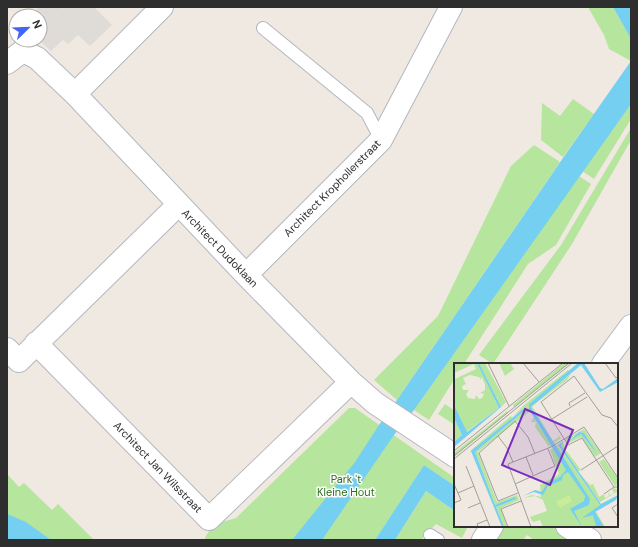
<svg xmlns="http://www.w3.org/2000/svg" width="638" height="547" viewBox="0 0 638 547" font-family="'DM Sans',sans-serif">
<style>
.green{fill:#b6e59e}
.plaza{fill:#dfdcd8}
.water{fill:#75cff0}
.lines{fill:none;stroke-linecap:round;stroke-linejoin:round}
.service-casing{stroke:#b4b7c1;stroke-width:14}
.minor-casing{stroke:#b4b7c1;stroke-width:24}
.service{stroke:#fff;stroke-width:12}
.minor{stroke:#fff;stroke-width:22}
.labels{text-anchor:middle;dominant-baseline:central;stroke-width:3;stroke-linejoin:round;paint-order:stroke}
.street-label{font-size:11px;fill:#2e2e2e;stroke:#fff}
.park-label{font-size:11px;fill:#2c6e1b;stroke:#fff}
.inset-road{fill:none;stroke:#a29e99;stroke-width:1}
.view{fill:#7b2cbf;fill-opacity:0.15;stroke:#7b2cbf;stroke-width:2}
.inset-edge{fill:none;stroke:#2e2e2e;stroke-width:2}
</style>
<rect width="100%" height="100%" fill="#efe9e1"/>
<path class="green" d="M588 7H613L631 39V61L609 49 604 35Z
M573 99 594 114 563 157 541 140 542 103 560 116Z
M631 104V119L594 179 582 171Z
M631 128V140L572 244 493 364 479 355 561 245Z
M534 145 560 162 397 400 374 380 438 316 511 166Z
M579 176 591 184 556 245 528 264 464 364H455V378L429 420 414 410Z
M445 404 455 411V425L438 414Z
M349 408H355L455 478V486L424 465 375 540H204L212 525 236 518Z
M7 474 19 487 24 483 52 510 58 504 94 540H7Z
M426 491 455 511V526H468L462 538 436 524 421 540H395Z
M502 526H555L576 540H534L527 535 523 540H493Z"/>
<path class="plaza" d="M39 7H61L64 9 66 7H94L112 25 90 46 78 35 68 44 63 40 51 51 39 40 40 16H29Z"/>
<path class="water" d="M613 7H631V39Z
M631 61V104L414 410 394 435 322 540H292L355 462 379 425 397 400 563 158Z
M424 465 455 486V511L426 491 395 540H375Z
M7 514 26 522 51 540H7Z"/>
<g class="lines">
<g class="service-casing">
<path id="service" d="M263 28 367 113 381 140
M430 535 438 540"/>
</g>
<g class="minor-casing">
<path id="minor" d="M7 63 23 51 37 58 75 94 246 275 351 382 375 403 455 456
M75 94 162 7
M246 275 381 140 451 7
M36 343 209 519 351 382
M7 349 19 361 179 204
M603 364 631 326
M567 526 590 540
M483 540 492 526"/>
</g>
<use href="#service" class="service"/>
<use href="#minor" class="minor"/>
</g>
<g class="labels">
<g class="street-label">
<text transform="translate(332 188) rotate(-45)">Architect Krophollerstraat</text>
<text transform="translate(220 248) rotate(46)">Architect Dudoklaan</text>
<text transform="translate(158 467) rotate(46)">Architect Jan Wilsstraat</text>
</g>
<g class="park-label">
<text x="346" y="479">Park 't<tspan x="346" dy="13">Kleine Hout</tspan></text>
</g>
</g>
<g transform="translate(454 363)">
<rect width="164" height="164" fill="#efe9e1"/>
<path d="M0 0H23L45 45 12 69 0 42V13L1 16 22 6 20 1 0 10ZM16 12 25 14 27 17V13L31 21V27L26 30 30 31 28 35 25 36 22 32 21 36 14 35 12 31 15 27 9 30 15 27H9L8 23 12 21 9 15ZM25 0H31L52 39 47 44ZM45 0H56L60 6 51 13ZM110 0H116L60 44 59 42ZM114 7 115 9 75 41V46L68 47 59 54 69 43ZM117 11 113 17 78 43 99 78 105 74 103 71 107 75 99 81 77 43ZM53 48 54 50 0 94V90ZM76 48 24 89 43 139 63 132 65 137 47 145 53 164H50L42 144 62 136 41 142 21 89 69 49ZM57 53 58 55 17 89 16 88ZM80 54 82 59 97 82 95 84 81 64 82 59H77ZM0 55 8 72 0 79ZM130 66 147 90 141 94 127 74 115 80 111 76ZM125 69 130 70 144 92 127 71 115 77ZM109 78 111 86 127 107 124 108 106 83 109 80 104 83 146 142 141 147 151 164H89L86 157 79 159 76 154 93 148 89 137 81 133 69 135 78 132 87 134 86 122 105 111 96 87ZM150 96 164 116V120L148 98 164 120 161 123 145 99ZM125 110 136 122 139 121 145 134 150 131 151 135 155 133 154 129 156 132 160 130 158 126 160 125 164 128 146 139Z" fill="#b6e59e" fill-rule="evenodd"/>
<path d="M115 132 118 138 106 145 102 139Z" fill="#c9ec9a"/>
<path d="M23 0H25L47 44 0 84V79L8 72 0 55V42L13 69 45 45ZM124 0H130L146 25 149 26 164 15V19L146 29 127 2 77 44 136 136 135 142 120 148 128 164 116 146 130 138 131 133 114 109 109 112 108 117 94 123 89 132 80 129 69 133 81 127 88 129 93 120 106 114 112 107 76 48 69 49 21 89 41 142 61 134 62 136 42 144 50 164H48L17 88 68 47 75 46V41ZM125 69 130 70 144 92 127 71 115 78ZM109 79 107 83 147 141 164 132 162 137 141 149 150 164 142 163 139 152 128 155 146 142 104 82Z" fill="#75cff0"/>
<path class="inset-road" d="M34 0 55 43M69 0 85 19M151 0 162 15 164 13M116 43 115 40 131 30M98 56 133 34M44 73 53 85 59 99M0 88 109 0M0 93 115 0M72 94 79 112M0 96 118 0M12 103 36 164M127 107 164 83M0 121 7 137 0 140M61 121 101 103 94 86M160 124 128 75 114 82 87 39 120 13 148 52 157 55 164 64M4 130 20 123M64 130 44 138 25 90 61 58 74 74 81 91M150 131 160 124H164M164 141 158 145 164 154M14 145 26 140M24 164 23 161 33 157M54 164 47 146 67 138M77 164 54 101 97 84 130 64 164 115"/>
<path class="view" d="M71 46 119 67 96 122 48 102Z"/>
<rect width="164" height="164" class="inset-edge"/>
</g>
<rect width="638" height="547" fill="none" stroke="#2e2e2e" stroke-width="16"/>
<g transform="translate(28 28) rotate(67)"><circle r="19" fill="#ffffff" stroke="#ababab"/>
<path d="M0-3L7 15L0 10L-7 15Z" fill="#4264fb"/>
<text y="-6" font-size="11" font-weight="bold" text-anchor="middle" fill="#2e2e2e">N</text>
</g>
</svg>
